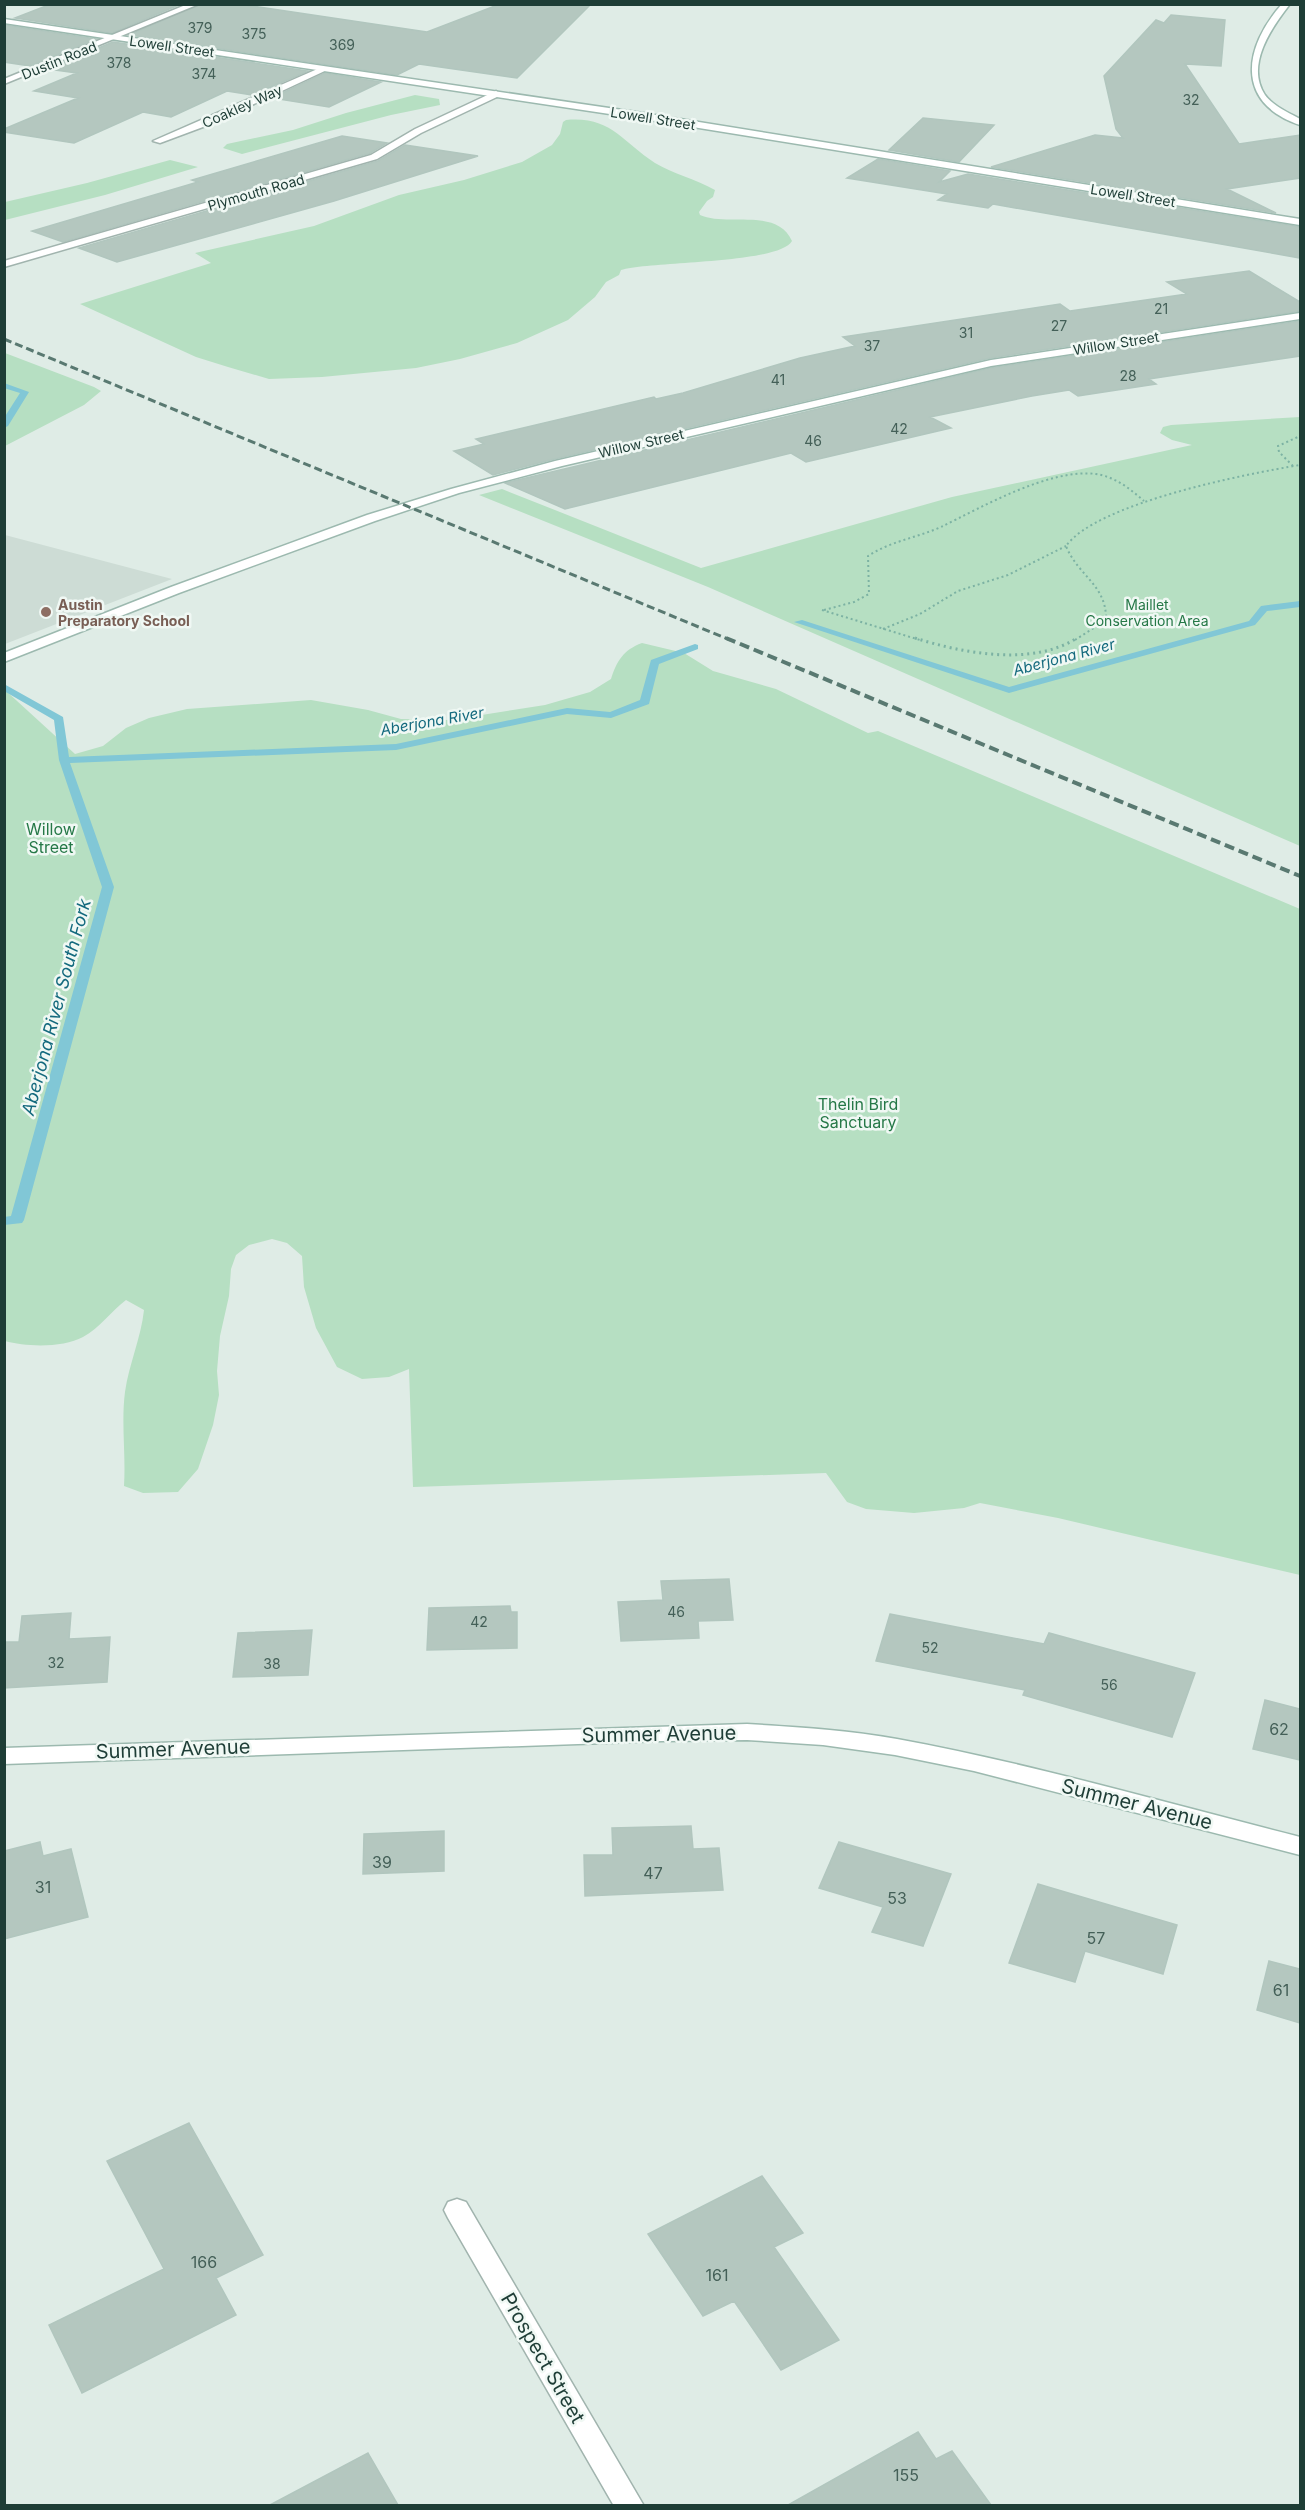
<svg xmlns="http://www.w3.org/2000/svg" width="1305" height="2510" viewBox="0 0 1305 2510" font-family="Inter,sans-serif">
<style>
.built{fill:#cddcd5}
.green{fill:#b6dfc2}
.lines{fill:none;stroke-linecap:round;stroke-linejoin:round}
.stream{fill:#81c7d6;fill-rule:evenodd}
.building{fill:#b4c7bf;stroke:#b1c6be;stroke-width:1.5}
.street-casing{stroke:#a1b4ae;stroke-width:3}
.secondary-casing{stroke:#9cb9af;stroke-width:3}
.path-far1{stroke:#7cb2a3;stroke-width:2;stroke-dasharray:2 3;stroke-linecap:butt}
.path{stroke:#7cb2a3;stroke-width:3;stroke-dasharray:2 4;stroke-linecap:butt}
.street{fill:#fff;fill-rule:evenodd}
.secondary{fill:#fff;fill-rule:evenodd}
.rail-far1{stroke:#597971;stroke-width:3;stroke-dasharray:8 4;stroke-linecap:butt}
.rail{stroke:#597971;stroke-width:4;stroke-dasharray:10 5;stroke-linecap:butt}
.education-dot{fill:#8d6e63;stroke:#f0f8f4;stroke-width:2}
.labels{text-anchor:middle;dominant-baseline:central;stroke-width:5;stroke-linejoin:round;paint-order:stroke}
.number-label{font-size:14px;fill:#446058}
.far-street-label{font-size:14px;fill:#1e3d36;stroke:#f0f8f4}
.far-education-label{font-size:14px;font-weight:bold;fill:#785e54;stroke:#f0f8f4;text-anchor:start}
.far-park-label{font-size:14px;fill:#257847;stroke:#f0f8f4}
.far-water-label{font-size:15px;font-style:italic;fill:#146a7e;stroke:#f0f8f4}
.park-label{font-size:16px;fill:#257847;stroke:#f0f8f4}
.near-number-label{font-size:16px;fill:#446058}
.water-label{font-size:18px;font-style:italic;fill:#146a7e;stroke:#f0f8f4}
.near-street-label{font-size:20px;fill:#1e3d36;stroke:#f0f8f4}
</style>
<rect width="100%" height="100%" fill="#dfece6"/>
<path class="built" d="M4 535H5L172 579 5 644Z"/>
<path class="green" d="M415 95 439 99 440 105 391 115 242 154 223 148 227 144 293 130 346 113Z
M566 120C611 116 621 141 655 163 673 174 696 179 715 190L713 197 707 201 699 212 700 215C727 227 777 207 792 241 779 264 652 261 621 270L619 275 606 282 595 297 568 320 517 343 460 359 416 368 322 377 269 379 228 367 196 357 80 304 211 263 195 253 314 226 399 195 464 180 522 162 552 145 560 134 563 122Z
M170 160 198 167 105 195 5 220V202L87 183Z
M5 353 94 387 101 391 84 405 5 446Z
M1300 417V846L708 587 479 495 502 489 701 568 952 497 1192 445 1172 440 1160 433 1163 427 1171 425Z
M642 643 684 653 713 671 776 689 868 733 878 731 1300 909V1575L1058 1518 980 1503 964 1508 914 1513 866 1509 847 1502 826 1473 413 1487 409 1369 389 1377 362 1379 337 1367 316 1328 304 1287 302 1256 287 1243 272 1239 249 1245 236 1255 231 1269 229 1296 220 1336 217 1371 219 1395 213 1425 198 1469 178 1492 143 1493 124 1486C126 1454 121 1423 125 1392 129 1364 141 1338 144 1310L126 1300C111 1311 100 1328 83 1337 63 1348 26 1347 5 1341V690L75 754 103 746 126 728 149 718 187 709 311 700 368 710 401 719 450 720 545 705 590 692 611 679C617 661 623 650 642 643Z"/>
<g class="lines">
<path class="stream" d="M4 383 29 392 8 426 4 428V418L20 393 4 388Z
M1300 601V607L1267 611 1255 625 1009 693 794 622 802 620 1009 687 1249 621 1261 606Z
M695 644 698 645V649L659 664 649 704 611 718 567 714 396 750 70 763 114 887 24 1220 22 1223 4 1225V1217L11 1216 102 887 59 760 54 720 4 691V684L63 717 69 757 396 744 567 708 610 712 640 700 651 660Z"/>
</g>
<path class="building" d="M51 4H181L112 33 15 18Z
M201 4H239L427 32 500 4H591L517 78 419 64 397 75 129 35Z
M1171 15 1225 20 1221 66 1185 64 1239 144 1300 135V178L1227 189 1276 213 991 167 1095 135 1123 138 1116 129 1104 76 1156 20 1164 23Z
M4 25 96 39 30 66 4 62Z
M113 42 308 71 252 95 227 91 171 117 143 112 74 143 4 132V129L78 98 34 91 77 73 47 69Z
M325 73 381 82 329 107 272 98Z
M923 118 994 125 959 162 889 150Z
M342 136 387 143 370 153 63 242 32 231 198 182 192 180Z
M405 145 478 156 334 201 117 262 79 248 378 161Z
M878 159 950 171 939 182 968 174 1300 227V258L993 204 988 208 938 200 947 194 847 178Z
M1249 271 1300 302V311L990 358 554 459 493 475 454 451 484 444 476 439 654 397 656 399 683 393 800 358 855 346 843 337 1060 304 1070 311 1187 294 1167 282Z
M1300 321V356L1149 379 1156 384 1078 396 1069 390 1032 396 930 417 951 428 806 462 791 453 565 509 505 483 991 368Z
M729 1579 733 1620 698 1621 699 1638 621 1641 618 1602 663 1600 661 1581Z
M510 1606 511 1612H517V1648L427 1650 429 1608Z
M71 1613 69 1639 110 1637 107 1682 4 1688V1642H19L22 1616Z
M890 1614 1044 1644 1049 1633 1195 1673 1172 1737 1023 1695 1025 1690 876 1661Z
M312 1630 308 1675 233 1677 238 1633Z
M1265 1700 1300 1709V1760L1253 1749Z
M691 1826 693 1849 719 1848 723 1890 585 1896 584 1855H613L612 1828Z
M444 1831V1871L363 1874 364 1834Z
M40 1842 43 1856 71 1849 88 1917 4 1939V1851Z
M839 1842 951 1874 923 1946 872 1932 883 1907 819 1888Z
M1038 1884 1177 1925 1163 1974 1085 1951 1075 1982 1009 1963Z
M1269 1961 1300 1969V2023L1257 2010Z
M189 2123 263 2255 216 2278 236 2315 82 2393 49 2325 164 2269 107 2161Z
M762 2176 803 2233 774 2247 839 2340 781 2370 734 2301 703 2316 648 2234Z
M918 2432 936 2459 952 2451 991 2505H788Z
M368 2453 398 2505H270Z"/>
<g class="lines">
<g class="street-casing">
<path id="street" d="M188 4H199L4 84V79Z
M322 67 329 69 211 124 160 143 153 141Z
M496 91 500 94 499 96 421 133 377 159 4 267V261L371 155 415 129Z
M457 2199 466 2202 644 2506H614L448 2218 444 2210 448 2202Z"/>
</g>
<g class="secondary-casing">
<path id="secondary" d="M1282 4H1290C1272 27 1245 65 1265 95 1273 106 1289 113 1300 119V125C1235 103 1243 48 1282 4Z
M4 19 643 113 1300 219V225L643 119 4 23Z
M1300 313V319L991 366 562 466 459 493 375 521 179 593 4 662V653L171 587 367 515 451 489 555 461 991 360Z
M747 1724C797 1727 847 1730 897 1739 1033 1764 1166 1803 1300 1837V1855L974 1771 895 1755 823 1745 747 1740 662 1741 4 1764V1748Z"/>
</g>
<path class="path-far1" d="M1293 466 1279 452 1278 446 1300 436
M822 610 920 640
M824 610 854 602 869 594 868 556C891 541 916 538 941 527 982 507 1050 468 1096 474 1116 477 1130 489 1144 501
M883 629 920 614 958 591 1008 575 1066 546
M1075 640 1106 620C1107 585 1078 576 1066 546 1097 503 1246 474 1300 465"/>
<path class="path" d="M915 638C962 653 1032 667 1077 638"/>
<use href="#street" class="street"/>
<use href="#secondary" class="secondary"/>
<path class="rail-far1" d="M4 339 730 640"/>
<path class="rail" d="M726 638 1300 876"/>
</g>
<circle class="education-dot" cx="46" cy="612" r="6"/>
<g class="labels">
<g class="number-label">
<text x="200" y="27">379</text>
<text x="254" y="33">375</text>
<text x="342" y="44">369</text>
<text x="119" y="62">378</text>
<text x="204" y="73">374</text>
<text x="1191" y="99">32</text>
<text x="1161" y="308">21</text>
<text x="1059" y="325">27</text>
<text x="966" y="332">31</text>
<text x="872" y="345">37</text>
<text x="1128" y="375">28</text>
<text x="778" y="379">41</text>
<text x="899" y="428">42</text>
<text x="813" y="440">46</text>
<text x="676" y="1611">46</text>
<text x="479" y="1621">42</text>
<text x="930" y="1647">52</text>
<text x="56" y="1662">32</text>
<text x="272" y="1663">38</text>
<text x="1109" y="1684">56</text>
</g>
<g class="far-street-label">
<text transform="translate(172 46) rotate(8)">Lowell Street</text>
<text transform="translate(59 60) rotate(-22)">Dustin Road</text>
<text transform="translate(242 106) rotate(-24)">Coakley Way</text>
<text transform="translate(653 118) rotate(9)">Lowell Street</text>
<text transform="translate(256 192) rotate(-16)">Plymouth Road</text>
<text transform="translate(1133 195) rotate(9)">Lowell Street</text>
<text transform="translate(1116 343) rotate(-9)">Willow Street</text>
<text transform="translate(641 443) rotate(-13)">Willow Street</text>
</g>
<g class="far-education-label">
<text x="58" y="604">Austin<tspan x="58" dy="16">Preparatory School</tspan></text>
</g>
<g class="far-park-label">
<text x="1147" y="604">Maillet<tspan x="1147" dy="16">Conservation Area</tspan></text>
</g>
<g class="far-water-label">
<text transform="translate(1064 657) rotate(-15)">Aberjona River</text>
<text transform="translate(432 721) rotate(-10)">Aberjona River</text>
</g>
<g class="park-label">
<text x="51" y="829">Willow<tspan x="51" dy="18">Street</tspan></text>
<text x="858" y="1104">Thelin Bird<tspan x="858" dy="18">Sanctuary</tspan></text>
</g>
<g class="near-number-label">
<text x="1279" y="1729">62</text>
<text x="382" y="1862">39</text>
<text x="653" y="1873">47</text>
<text x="43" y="1887">31</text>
<text x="897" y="1898">53</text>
<text x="1096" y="1938">57</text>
<text x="1281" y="1990">61</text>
<text x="204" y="2262">166</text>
<text x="717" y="2275">161</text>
<text x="906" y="2475">155</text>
</g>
<g class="water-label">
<text transform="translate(56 1007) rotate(-75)">Aberjona River South Fork</text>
</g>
<g class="near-street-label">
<text transform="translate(659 1734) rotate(-1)">Summer Avenue</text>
<text transform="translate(173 1749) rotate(-2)">Summer Avenue</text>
<text transform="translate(1137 1804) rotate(14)">Summer Avenue</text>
<text transform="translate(543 2358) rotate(60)">Prospect Street</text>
</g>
</g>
<rect width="1305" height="2510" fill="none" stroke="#1e3d36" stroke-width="12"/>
</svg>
